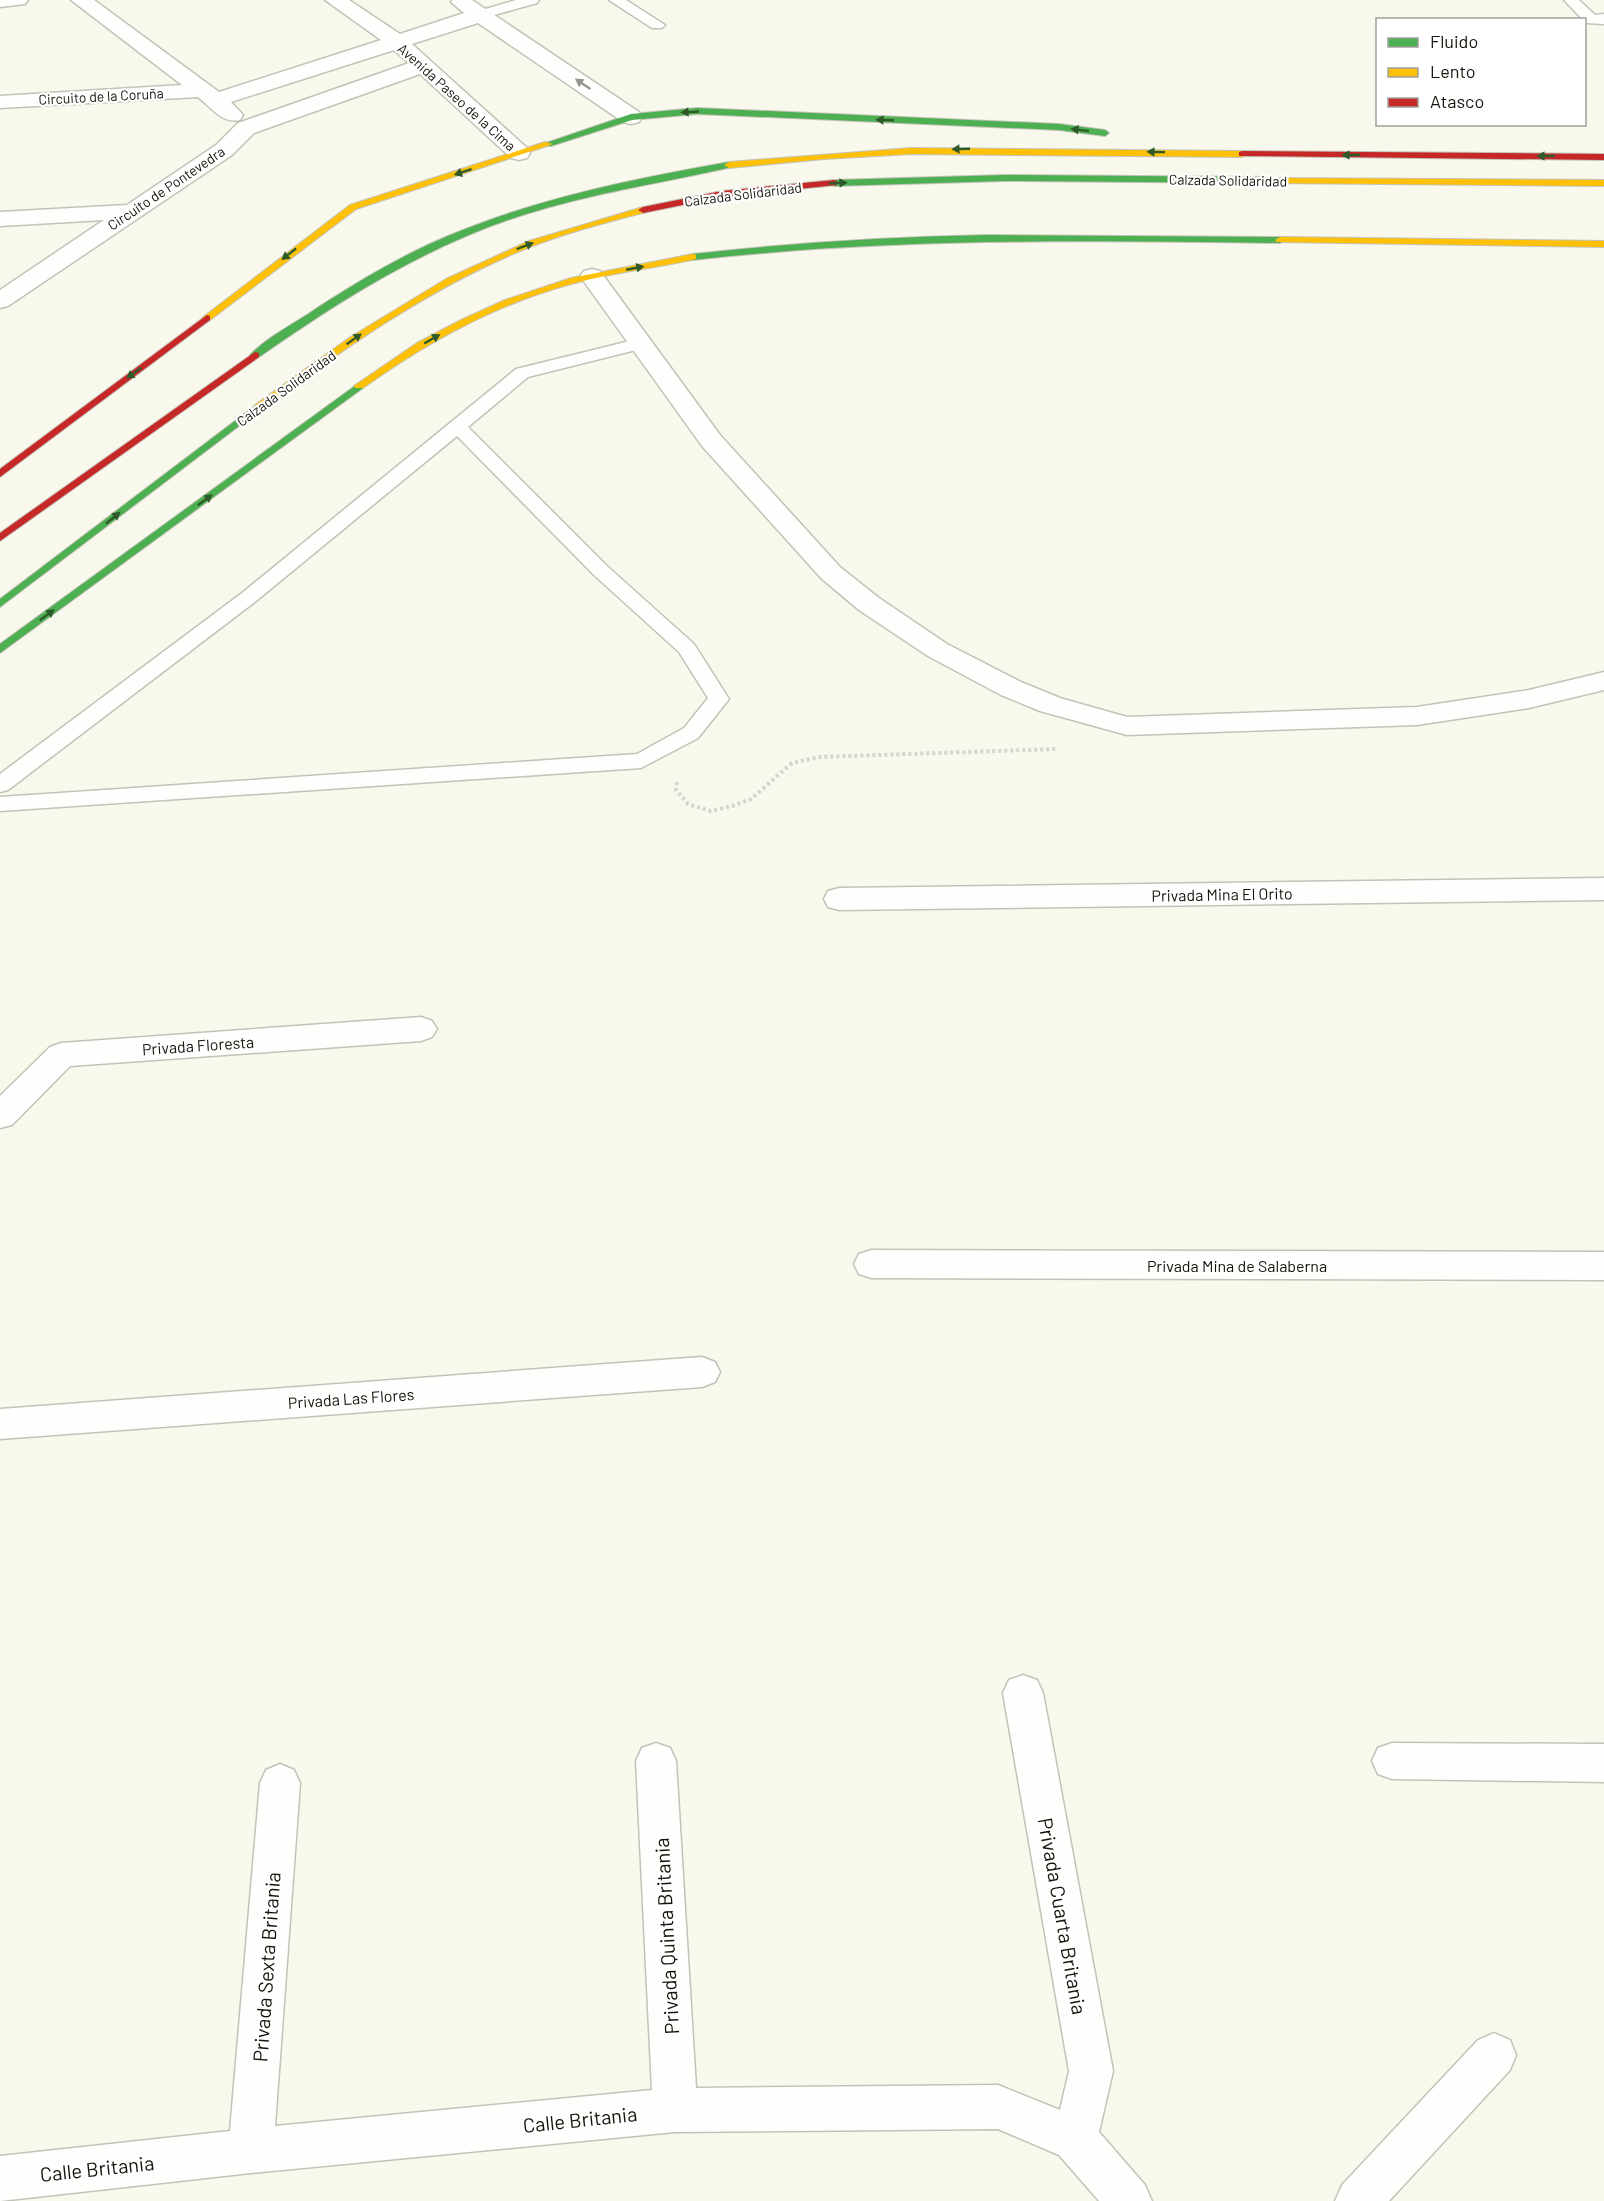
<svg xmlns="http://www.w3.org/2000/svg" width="1604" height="2201" viewBox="0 0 1604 2201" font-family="Barlow,sans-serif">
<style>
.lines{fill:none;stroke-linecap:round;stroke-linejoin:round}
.lane-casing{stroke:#c3c2b8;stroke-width:3}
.street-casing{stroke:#c3c2b8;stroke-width:3}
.fast-casing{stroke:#c3c2b8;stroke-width:2}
.slow-casing{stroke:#c3c2b8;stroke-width:2}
.jam-casing{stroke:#c3c2b8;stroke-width:2}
.path{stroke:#d4d4d1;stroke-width:4;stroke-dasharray:3 3;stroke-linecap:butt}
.lane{fill:#fefefc;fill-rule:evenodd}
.street{fill:#fefefc;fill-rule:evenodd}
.fast{fill:#4caf50;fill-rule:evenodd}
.slow{fill:#ffc107;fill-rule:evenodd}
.jam{fill:#c62828;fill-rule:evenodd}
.oneway{fill:#959590}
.oneway2{fill:#2e5a2a}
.labels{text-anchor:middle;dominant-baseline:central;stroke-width:4.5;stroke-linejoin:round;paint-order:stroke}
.far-street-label{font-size:14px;fill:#15140b;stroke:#fff}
.street-label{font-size:16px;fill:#15140b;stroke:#fff}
.near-street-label{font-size:20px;fill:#15140b;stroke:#fff}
</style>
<rect width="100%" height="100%" fill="#f9f8ec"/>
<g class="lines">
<g class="lane-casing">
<path id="lane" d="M516 0H539L537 3 480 19 473 15 475 12Z
M609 0H626L665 25 662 28H652Z
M1564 0H1579L1595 15 1604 14V24L1586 23Z
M638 339 644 340 647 344 644 348 528 377 468 427 608 567 694 644 729 699 698 738 641 768 0 811V797L637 754 684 728 708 698 679 652 594 575 457 436 256 601 8 790 0 792V774L242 593 516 369Z"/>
</g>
<g class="street-casing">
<path id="street" d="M0 0H28L25 4 0 7Z
M71 0H94L219 92 381 40 325 0H349L400 34 464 13 451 2 452 0H472L639 112 642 117 639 122 631 124 623 122 478 23 412 44 527 148 530 153 527 158 519 160 511 158 420 74 254 133 232 155 8 306 0 308V290L104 220 0 226V212L127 205 216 145 238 123 409 63 394 50 231 102 243 115 240 120C222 124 211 107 198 97L0 108V96L182 85Z
M592 269 600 271 720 435 840 567 879 598 947 644 1021 682 1060 698 1127 717 1417 707 1529 690 1604 672V690L1529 708 1417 725 1127 735 1040 711 1001 695 928 656 859 610 821 578 702 446 580 276 584 271Z
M1604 878V900L839 910 828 907 824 899 828 891 839 888Z
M421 1017 432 1021 437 1029 432 1037 421 1041 70 1066 12 1125 0 1128V1096L50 1047 61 1043Z
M871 1250 1604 1252V1280L871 1278 859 1274 854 1264 859 1254Z
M702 1357 715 1362 720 1372 715 1382 702 1387 0 1439V1409Z
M1023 1675 1037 1680 1043 1693 1113 2071 1099 2132 1145 2185 1152 2201H1099L1059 2155 998 2129 675 2132 251 2173 0 2201V2156L230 2131 260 1783 266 1770 280 1764 294 1770 300 1783 275 2126 652 2090 636 1761 642 1748 656 1743 670 1748 676 1761 696 2088 998 2085 1060 2110 1069 2071 1003 1693 1009 1680Z
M1392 1743 1604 1744V1782L1392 1779 1378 1774 1372 1761 1378 1748Z
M1494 2033 1510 2040 1516 2055 1510 2070 1389 2201H1335L1342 2185 1478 2040Z"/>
</g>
<g class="fast-casing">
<path id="fast" d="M697 108 1059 124 1105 130 1109 133 1105 136 1059 130 697 114 632 120 551 146 543 144 631 114Z
M729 162 734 165 732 167C662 183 592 193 523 215 426 246 342 299 259 357L255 358 250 355C268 336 296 323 317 308 359 281 402 255 448 236 538 198 634 179 729 162Z
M1005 175 1262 177 1267 180 1262 183 1005 181 834 186 829 183 834 180Z
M986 235 1280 237 1285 240 1280 243C1084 240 888 238 693 260L688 257 693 254C791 243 888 237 986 235Z
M359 383 364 386 363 388 0 653V644Z
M260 402 265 405 264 407 0 607V599Z"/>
</g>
<g class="slow-casing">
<path id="slow" d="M545 142 553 144 356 209 210 320 202 318 350 205Z
M911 148 1242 151 1247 154 1242 157 911 154 824 159 729 168 724 165 729 162Z
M1259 178 1604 180V186L1262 183 1259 182Z
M643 207 646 208V212C604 223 561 234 520 251 427 290 345 348 264 407H256L255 405 349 338 446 279 529 241Z
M1280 237 1604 241V247L1277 242 1275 240Z
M693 254 696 255V259C656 268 615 272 575 283 498 303 427 342 363 388H355L354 386 417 343 461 320 505 300 571 278Z"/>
</g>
<g class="jam-casing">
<path id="jam" d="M1242 151 1604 154V160L1239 156V152Z
M834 180 837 181V185L722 197 643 213 638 210 643 207 722 191Z
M207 315 210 316V320L0 477V469Z
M255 352 259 353V357L0 541V533Z"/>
</g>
<path class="path" d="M677 782 676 790 688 804 710 811 732 806 751 799 792 763 819 757 1056 749"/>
<use href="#lane" class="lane"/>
<use href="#street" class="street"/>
<use href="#fast" class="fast"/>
<use href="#slow" class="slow"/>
<use href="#jam" class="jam"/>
</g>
<defs><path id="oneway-solid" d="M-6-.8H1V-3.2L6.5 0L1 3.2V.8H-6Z" transform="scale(1.5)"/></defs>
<use class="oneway" href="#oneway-solid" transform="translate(583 84) rotate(-146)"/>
<g class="oneway2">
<use href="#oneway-solid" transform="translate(690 112) rotate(177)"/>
<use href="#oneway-solid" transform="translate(885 120) rotate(-178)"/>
<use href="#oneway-solid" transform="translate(1080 130) rotate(-173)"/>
<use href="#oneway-solid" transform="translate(961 149) rotate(178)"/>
<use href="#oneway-solid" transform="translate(1156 152) rotate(-179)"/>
<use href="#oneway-solid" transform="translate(1351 155) rotate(-180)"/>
<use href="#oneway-solid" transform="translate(1546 156) rotate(-180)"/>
<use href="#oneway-solid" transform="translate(463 172) rotate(162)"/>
<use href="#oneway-solid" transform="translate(838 183) rotate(-3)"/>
<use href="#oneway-solid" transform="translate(525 246) rotate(-21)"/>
<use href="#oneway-solid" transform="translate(289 254) rotate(142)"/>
<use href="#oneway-solid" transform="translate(635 268) rotate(-11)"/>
<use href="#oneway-solid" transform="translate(354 339) rotate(-35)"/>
<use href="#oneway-solid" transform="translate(432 339) rotate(-30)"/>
<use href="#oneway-solid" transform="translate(134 373) rotate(143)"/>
<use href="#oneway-solid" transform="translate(205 500) rotate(-36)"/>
<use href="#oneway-solid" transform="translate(113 518) rotate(-39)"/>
<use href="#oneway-solid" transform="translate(47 615) rotate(-36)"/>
</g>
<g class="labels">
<g class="far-street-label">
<text transform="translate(101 96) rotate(-3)">Circuito de la Coruña</text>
<text transform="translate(457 97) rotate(42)">Avenida Paseo de la Cima</text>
<text transform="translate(1228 180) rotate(1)">Calzada Solidaridad</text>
<text transform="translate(166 188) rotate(-34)">Circuito de Pontevedra</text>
<text transform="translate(743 194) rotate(-7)">Calzada Solidaridad</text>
<text transform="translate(286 388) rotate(-36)">Calzada Solidaridad</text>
</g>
<g class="street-label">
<text transform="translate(1222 894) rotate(-1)">Privada Mina El Orito</text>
<text transform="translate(198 1045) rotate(-4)">Privada Floresta</text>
<text x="1237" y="1265">Privada Mina de Salaberna</text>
<text transform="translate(351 1398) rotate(-4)">Privada Las Flores</text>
</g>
<g class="near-street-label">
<text transform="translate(1063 1916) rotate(80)">Privada Cuarta Britania</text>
<text transform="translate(666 1936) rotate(-93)">Privada Quinta Britania</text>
<text transform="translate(266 1967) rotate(-86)">Privada Sexta Britania</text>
<text transform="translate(580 2119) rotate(-6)">Calle Britania</text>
<text transform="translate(97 2168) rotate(-6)">Calle Britania</text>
</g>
</g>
<rect x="1376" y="18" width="210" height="108" fill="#ffffff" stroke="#a1a19d" stroke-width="1.5"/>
<rect x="1388" y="38" width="30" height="9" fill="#4caf50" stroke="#a1a19d" stroke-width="1.5"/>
<text x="1430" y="48" font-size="18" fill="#15140b">Fluido</text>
<rect x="1388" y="68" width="30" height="9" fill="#ffc107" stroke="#a1a19d" stroke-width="1.5"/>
<text x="1430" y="78" font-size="18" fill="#15140b">Lento</text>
<rect x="1388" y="98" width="30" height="9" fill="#c62828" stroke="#a1a19d" stroke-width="1.5"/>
<text x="1430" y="108" font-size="18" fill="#15140b">Atasco</text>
</svg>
